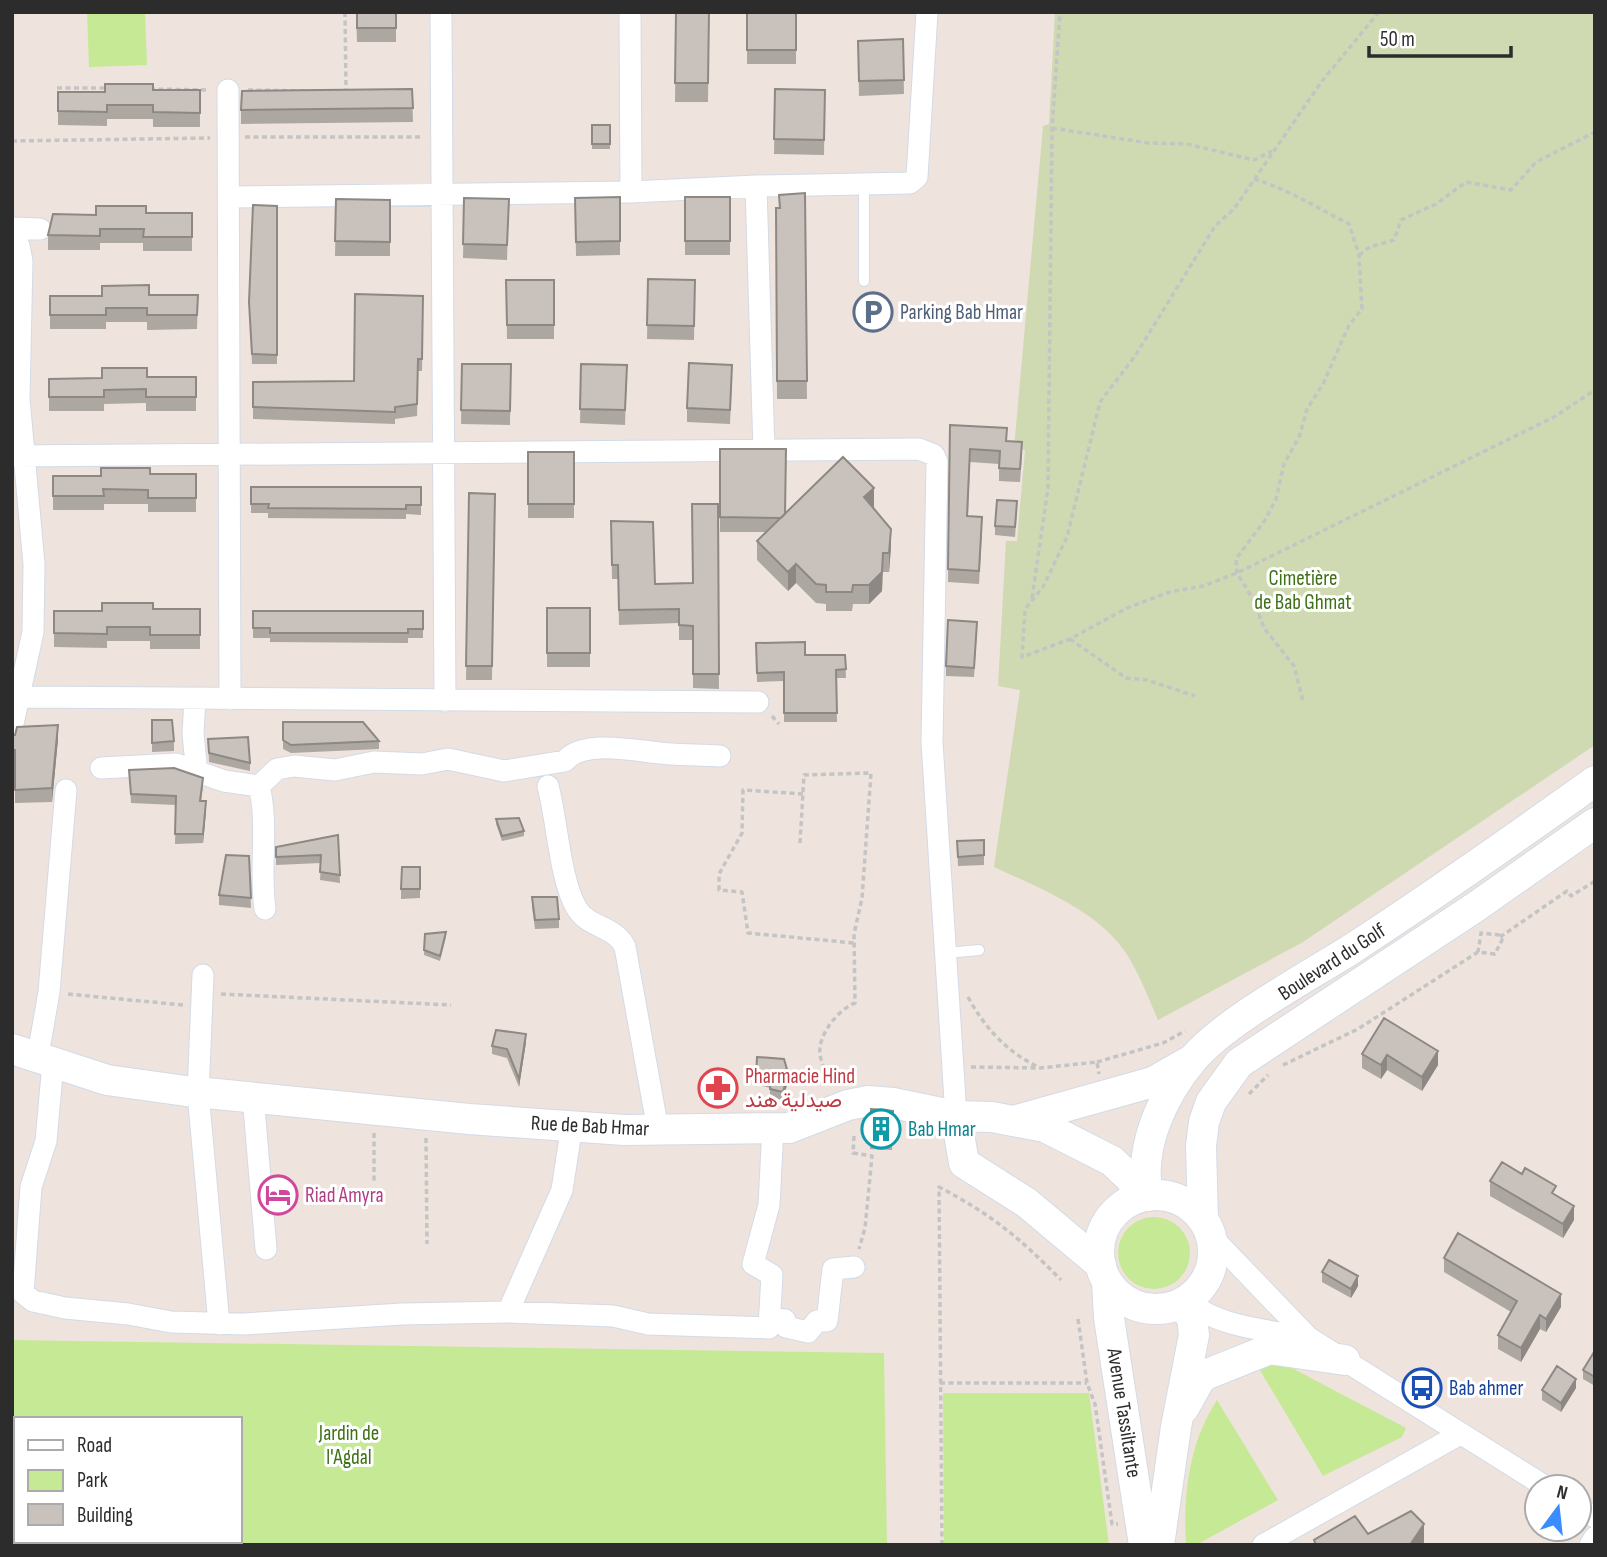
<svg xmlns="http://www.w3.org/2000/svg" width="1607" height="1557" viewBox="0 0 1607 1557" font-family="'Sofia Sans Condensed',Vazirmatn,sans-serif">
<style>
.green{fill:#c6e996;fill-rule:evenodd}
.cemetery{fill:#cfdab3}
.lines{fill:none;stroke-linecap:round;stroke-linejoin:round}
.lane-casing{stroke:#d2dbe6;stroke-width:12}
.street-casing{stroke:#d2dbe6;stroke-width:23}
.secondary-casing{stroke:#d2dbe6;stroke-width:32}
.path{stroke:#c4c4c4;stroke-width:3.5;stroke-dasharray:5 3.5;stroke-linecap:butt}
.lane{stroke:#fff;stroke-width:10}
.street{stroke:#fff;stroke-width:21}
.secondary{stroke:#fff;stroke-width:30}
.wall{fill:#ada7a2}
.shaded-wall{fill:#8d8884}
.building{fill:#c9c2bc;stroke:#8d8884;stroke-width:2}
.labels{text-anchor:middle;dominant-baseline:central;stroke-width:6;stroke-linejoin:round;paint-order:stroke}
.service-label{font-size:21px;fill:#4e5e75;stroke:#fff;text-anchor:start}
.park-label{font-size:21px;fill:#3d7114;stroke:#fff}
.street-label{font-size:21px;fill:#2c2c2c;stroke:#fff}
.health-label{font-size:21px;fill:#be3a42;stroke:#fff;text-anchor:start}
.culture-label{font-size:21px;fill:#0d838f;stroke:#fff;text-anchor:start}
.hotel-label{font-size:21px;fill:#b23c85;stroke:#fff;text-anchor:start}
.transit-label{font-size:21px;fill:#164399;stroke:#fff;text-anchor:start}
</style>
<rect width="100%" height="100%" fill="#efe3dd"/>
<path class="green" d="M87 12H145L147 65 89 67Z
M1118 1253a36 36 0 1 1 72 0a36 36 0 1 1-72 0Z
M12 1340 884 1353 887 1545H12ZM16 1419H240V1541H16Z
M1269 1365 1288 1366 1406 1428 1402 1437 1323 1476 1258 1367Z
M943 1393H1089L1109 1545H944Z
M1217 1400 1278 1500 1196 1545H1186C1183 1494 1189 1443 1217 1400Z"/>
<path class="cemetery" d="M1055 12H1595V745L1303 942 1158 1020C1149 999 1140 976 1128 956 1101 912 1039 888 994 867L1020 690 998 686 1006 541H1017L1025 450 1014 448 1043 126 1049 124Z"/>
<g class="lines">
<g class="lane-casing">
<path id="lane" d="M864 185V281
M947 953 979 950"/>
</g>
<g class="street-casing">
<path id="street" d="M441 12 445 701
M630 12 631 192
M228 90 230 699
M756 186 910 183 917 177 927 12
M229 197 631 192 756 186 764 451
M12 228 40 229
M12 235 19 246 22 261 19 399 34 564 33 632 12 728
M12 456 919 449 934 455 937 462 932 742 956 1116
M21 697 758 702
M195 699 193 734 197 773
M101 768 176 764 224 781 259 786 277 769 294 766 335 770 374 762 422 764 448 759 504 771 565 761C584 737 644 753 671 754 687 755 703 755 720 756
M259 786C269 825 259 869 265 909
M548 786C557 820 560 879 576 907 587 928 616 926 625 947L658 1130
M203 975 198 1093 219 1324
M38 1055 49 992 66 790
M53 1063 46 1141 31 1187 23 1293 33 1301 65 1308 128 1314 171 1322 244 1324 402 1314 508 1312 613 1316 648 1324 769 1328 772 1275 753 1264 769 1205 773 1127
M253 1096 266 1249
M1211 1236 1309 1338 1546 1487
M1188 1299C1211 1327 1274 1331 1309 1338
M508 1312 562 1190 572 1125
M770 1318 785 1320 786 1327 808 1332 817 1321H827L833 1269 854 1267
M1579 1508 1595 1517
M1263 1545 1460 1434
M1590 1545 1595 1537"/>
</g>
<g class="secondary-casing">
<path id="secondary" d="M12 1049 107 1080 186 1091 469 1119 624 1130 789 1128 848 1105 868 1101 893 1103 956 1116 992 1117 1045 1127 1112 1161 1130 1178 1141 1197
M956 1116 964 1163 1027 1203 1101 1265
M1017 1120 1153 1082 1188 1062
M1099 1252a57 57 0 1 1 114 0a57 57 0 1 1-114 0Z
M1148 1196C1138 1148 1162 1096 1193 1059 1227 1020 1304 979 1350 950 1433 896 1514 839 1595 781
M1203 1220 1201 1146 1204 1122 1211 1102 1239 1063 1474 908 1595 823
M1107 1282 1109 1318 1144 1545
M1184 1408 1199 1381 1205 1375 1270 1349 1345 1360
M1159 1545 1176 1427 1194 1335 1192 1318 1181 1303"/>
</g>
<path class="path" d="M345 12 346 91
M1379 12 1322 81 1234 209 1215 226 1135 356 1100 402 1067 537 1043 587 1025 609 1022 657 1070 639 1127 608 1170 592 1203 586 1237 573 1554 417 1595 390
M57 88H107
M150 89 209 90
M248 90 307 91
M1052 128 1148 143 1187 144 1254 160 1272 151
M245 137H423
M12 141 210 138
M1254 179C1288 189 1317 208 1349 224L1359 255 1362 309 1349 325 1323 384 1307 409 1300 435 1284 464 1276 499 1265 520 1236 559 1237 573 1254 601 1264 628 1294 666 1303 701
M1359 255 1370 247 1394 240 1401 220 1436 204 1466 182 1511 190 1536 162 1595 132
M1032 598 1048 488 1052 128 1060 12
M1070 639 1126 678 1147 680 1195 696
M772 716 779 724
M803 794 743 790 742 833 719 874V890L742 892 748 933 854 943
M800 843 804 775 871 773 862 898 854 934 855 1003C839 1009 817 1035 820 1055 822 1065 828 1076 831 1086
M1595 870V874
M1500 937 1567 891 1571 896 1595 881
M68 994 183 1005
M221 994 451 1005
M968 997C985 1028 1006 1051 1038 1067
M1097 1062 1163 1043 1185 1031
M1283 1065 1358 1029 1478 952 1495 954 1502 940 1499 935 1481 933 1478 952
M971 1067 1040 1068 1097 1062 1099 1074
M1249 1094 1268 1075
M374 1133V1181
M854 1136 853 1153 872 1156 865 1228 859 1249
M426 1138 427 1244
M1078 1319 1087 1383 1095 1404 1112 1524H1118
M940 1383H1087
M942 1545 939 1187C992 1215 1019 1237 1061 1280"/>
<use href="#lane" class="lane"/>
<use href="#street" class="street"/>
<use href="#secondary" class="secondary"/>
</g>
<path class="wall" d="M356 12H396V42H357Z
M676 12H709L708 102H675Z
M747 12H796V64H747Z
M903 39 904 94 859 96 858 41Z
M412 89 413 122 241 124V101Z
M775 89 825 90 824 155 774 154Z
M153 90H200V127H153V119H107V126L58 125V92H105Z
M592 125H610V149H592Z
M805 193 807 399H777L776 208H779V195Z
M620 197V255L576 256 575 198Z
M685 197H730V255H685Z
M464 198 509 199 507 260 463 258Z
M336 199 390 200V256H335Z
M277 206V364H252L249 302Z
M146 213H192V251H143V243H100V250H48V235L96 215Z
M648 279 695 280 694 340 647 339Z
M506 280H554V339H507Z
M198 295 197 329 147 330V322H106V329H50V296Z
M423 296 422 371H418L417 416 395 419V424L253 419V382L354 381Z
M462 364H511L510 425 461 424Z
M581 364 627 365 625 425 580 423Z
M147 377H196V411H146V403L104 404V411H49V379Z
M732 379 730 424 687 422V408Z
M950 425 1007 441 1022 455 1020 482 999 481V464L970 462 968 516 982 530 979 584 948 582Z
M720 449 785 514 874 507 891 547 889 572H883L882 591 869 604H853L852 611H826V604L816 603 796 583 788 591 757 560V541L766 532H720Z
M528 452H574V518H528Z
M150 474H196V512H148V504H104V510H53V476H101Z
M251 487H421V515L406 514V519L268 518V513H251Z
M469 493 495 494 492 680H466Z
M718 504 719 689 693 688V640H679V623L619 625 618 579H612L611 521 655 584 692 583Z
M1017 511 1015 537 995 535V526Z
M547 608H590V667H547Z
M153 609H200V649H150V641H107V648L54 647V611H102Z
M253 611H423V638H408V643L270 642V638H253Z
M977 631 974 677 946 676V666Z
M756 643 805 655H845L846 678H836L837 722H784V681L757 682Z
M152 720 174 741V751L152 752Z
M283 722 379 741V749L291 753 283 749Z
M12 735 58 739 52 802 15 803V764H12Z
M208 739 250 763V771L209 762Z
M129 770 203 787 201 801 206 810 203 843 175 844 176 805 131 803Z
M496 819 524 831V836L502 841 496 824Z
M338 835 340 883 320 880 321 863 276 865V847Z
M984 840V865L958 866 957 841Z
M249 856 251 908 219 905V895Z
M420 867V898L401 899V889Z
M532 897 559 919V928L535 929 532 907Z
M425 934 446 937 440 961 424 955Z
M1384 1018 1438 1065 1422 1091 1387 1070 1381 1079 1362 1068V1054Z
M526 1042 519 1087 507 1058 492 1054V1046Z
M757 1057 788 1081 783 1100 770 1097V1088L756 1084Z
M871 1109 893 1111 892 1150 870 1149Z
M1490 1181 1556 1195 1574 1220 1563 1238 1490 1196Z
M1444 1258 1561 1307 1546 1332 1540 1329 1521 1362 1498 1349V1335L1511 1312 1444 1272Z
M1322 1272 1358 1286 1351 1298 1322 1282Z
M1595 1353V1386L1583 1379V1370Z
M1576 1388 1561 1412 1542 1400V1390Z"/>
<path class="shaded-wall" d="M874 488V507L864 516V497Z
M891 529V547L889 572V553Z
M883 553 882 591 869 604V585Z
M796 564V583L788 591V572Z
M58 725V739L52 802V788Z
M206 801V810L203 843V834Z
M526 1034V1042L519 1087V1079Z
M1438 1051V1065L1422 1091V1077Z
M1387 1055V1070L1381 1079V1065Z
M788 1073V1081L783 1100V1092Z
M1574 1206V1220L1563 1238V1224Z
M1358 1276V1286L1351 1298V1289Z
M1561 1294V1307L1546 1332V1319Z
M1540 1315V1329L1521 1362V1348Z
M1576 1379V1388L1561 1412V1403Z
M1424 1524V1542L1423 1545H1410Z"/>
<path class="building" d="M357 12H396V28H357Z
M676 12H709L708 83H675Z
M747 12H796V50H747Z
M903 39 904 80 859 81 858 41Z
M105 84H153V90H200V113L153 112V105H107V112L58 111V92H105Z
M412 89 413 108 241 110 242 91Z
M775 89 825 90 824 140 774 139Z
M592 125H610V144H592Z
M805 193 807 381H777L776 208H780L779 195Z
M620 197V241L576 242 575 198Z
M685 197H730V241H685Z
M464 198 509 199 507 245 463 244Z
M336 199 390 200V242L335 241Z
M253 205 277 206V355L252 354 249 302Z
M96 206H146V213H192V237H143L144 229H100V236L48 235 53 214 96 215Z
M648 279 695 280 694 326 647 325Z
M506 280H554V325H507Z
M149 285V295H198L197 315H147V308H106V315H50V296H102V286Z
M355 294 423 296 422 359H418L417 404 395 407V412L253 407V382L354 381Z
M689 363 732 365 730 410 687 408Z
M462 364H511L510 411 461 410Z
M581 364 627 365 625 410 580 409Z
M102 368H147V377H196V397H146V389L104 390V397H49V379L102 378Z
M950 425 1007 428 1006 441 1022 442 1020 469 999 468 1000 451 970 449 967 516 982 517 979 571 948 569Z
M720 449H786L785 514 781 518 720 517Z
M528 452H574V504H528Z
M843 457 874 488 864 497 891 529 889 553H883L882 572 869 585H853L852 592H826V585L816 584 796 564 788 572 757 541Z
M101 468H150V474H196V498H148V490L103 489 104 496H53V476H101Z
M251 487H421V505H406V509L268 508 269 504H251Z
M469 493 495 494 492 666H466Z
M997 500 1017 501 1015 527 995 526Z
M692 504H718L719 674H693V626L679 625V609L619 610 618 565H612L611 521 653 522 655 584 693 583Z
M102 603H153V609H200V635H150V627H107V634L54 633V611H102Z
M547 608H590V653H547Z
M253 611H423V629H408V633H270V628H253Z
M948 620 977 622 974 668 946 666Z
M805 642V655H845L846 669 836 670 837 713H784V672L757 673 756 643Z
M152 720H172L174 741 152 743Z
M283 722H363L379 741 291 745 283 740Z
M58 725 52 788 15 790V750H12V735H15L17 727Z
M248 737 250 763 209 753 208 739Z
M174 768 203 778 200 801H206L203 834H175L176 796 131 794 129 770Z
M519 818 524 831 502 836 496 819Z
M338 835 340 875 320 872 321 855 276 857V847Z
M984 840V855L958 857 957 841Z
M226 855 249 856 251 898 219 895Z
M402 867H420V889H401Z
M532 897H557L559 919 535 920Z
M446 932 440 956 424 950 425 934Z
M1384 1018 1438 1051 1422 1077 1387 1055 1381 1065 1362 1054Z
M496 1030 526 1034 519 1079 507 1049 492 1046Z
M757 1057 784 1059 788 1073 783 1092 770 1089 771 1081 756 1076Z
M871 1109 893 1111 892 1140H870Z
M1502 1162 1522 1174 1525 1168 1556 1186 1552 1193 1574 1206 1563 1224 1490 1181Z
M1458 1233 1561 1294 1546 1319 1540 1315 1521 1348 1498 1335 1517 1301 1444 1258Z
M1329 1260 1358 1276 1351 1289 1322 1272Z
M1594 1352 1595 1353V1377L1583 1370Z
M1557 1366 1576 1379 1561 1403 1542 1390Z
M1411 1511 1424 1524 1410 1545H1316L1314 1540 1355 1516 1368 1534Z"/>
<defs>
<g id="parking-ring" transform="scale(2.0125)"><circle r="9.5" fill="#fff" stroke="#5c6f8a" stroke-width="1.5"/><path d="M-3.5-5.5H1a3.5 3.5 0 0 1 0 7H-1V5.5H-3.5ZM-1-3.4V-.6H.8a1.4 1.4 0 0 0 0-2.8Z" fill="#5c6f8a"/></g>
<g id="pharmacy-ring" transform="scale(2.0125)"><circle r="9.5" fill="#fff" stroke="#e0444e" stroke-width="1.5"/><path d="M-2-6h4v4h4v4h-4v4h-4v-4h-4v-4h4Z" fill="#e0444e"/></g>
<g id="building-ring" transform="scale(2.0125)"><circle r="9.5" fill="#fff" stroke="#0f9aa8" stroke-width="1.5"/><path d="M-4-6H4V6H1V3H-1V6H-4ZM-2.5-4.3h1.7v1.8h-1.7ZM.8-4.3h1.7v1.8H.8ZM-2.5-1h1.7V.8h-1.7ZM.8-1h1.7V.8H.8Z" fill="#0f9aa8"/></g>
<g id="hotel-ring" transform="scale(2.0125)"><circle r="9.5" fill="#fff" stroke="#d1479c" stroke-width="1.5"/><path d="M-6-4.5h1.5V1H6V5H4.5V3h-9V5H-6ZM-4 0a1.8 1.8 0 1 1 3.6 0ZM.5 0V-2.5h3Q6-2.5 6 0Z" fill="#d1479c"/></g>
<g id="bus-ring" transform="scale(2.0125)"><circle r="9.5" fill="#fff" stroke="#1a4fb4" stroke-width="1.5"/><path d="M-5-6H5V4H4V6H2V4H-2V6H-4V4H-5ZM-3.5-4V0h7V-4ZM-3.5 1.2v1.5H-2V1.2ZM2 1.2v1.5H3.5V1.2Z" fill="#1a4fb4"/></g>
</defs>
<g fill-rule="evenodd">
<use href="#parking-ring" x="873" y="312"/>
<use href="#pharmacy-ring" x="718" y="1088"/>
<use href="#building-ring" x="881" y="1129"/>
<use href="#hotel-ring" x="278" y="1195"/>
<use href="#bus-ring" x="1422" y="1388"/>
</g>
<g class="labels">
<g class="service-label">
<text x="900" y="312">Parking Bab Hmar</text>
</g>
<g class="park-label">
<text x="1303" y="578">Cimetière<tspan x="1303" dy="24">de Bab Ghmat</tspan></text>
<text x="349" y="1433">Jardin de<tspan x="349" dy="24">l'Agdal</tspan></text>
</g>
<g class="street-label">
<text transform="translate(1332 962) rotate(-33)">Boulevard du Golf</text>
<text transform="translate(590 1126) rotate(3)">Rue de Bab Hmar</text>
<text transform="translate(1124 1413) rotate(81)">Avenue Tassiltante</text>
</g>
<g class="health-label">
<text x="745" y="1076">Pharmacie Hind<tspan x="745" dy="24">صيدلية هند</tspan></text>
</g>
<g class="culture-label">
<text x="908" y="1129">Bab Hmar</text>
</g>
<g class="hotel-label">
<text x="305" y="1195">Riad Amyra</text>
</g>
<g class="transit-label">
<text x="1449" y="1388">Bab ahmer</text>
</g>
</g>
<rect width="1607" height="1557" fill="none" stroke="#2c2c2c" stroke-width="28"/>
<rect x="14" y="1417" width="228" height="126" fill="#ffffff" stroke="#ababab" stroke-width="2"/>
<rect x="28" y="1440" width="35" height="10" fill="#ffffff" stroke="#ababab" stroke-width="2"/>
<text x="77" y="1452" font-size="21" fill="#2c2c2c">Road</text>
<rect x="28" y="1470" width="35" height="21" fill="#c6e996" stroke="#ababab" stroke-width="2"/>
<text x="77" y="1487" font-size="21" fill="#2c2c2c">Park</text>
<rect x="28" y="1504" width="35" height="21" fill="#c9c2bc" stroke="#ababab" stroke-width="2"/>
<text x="77" y="1522" font-size="21" fill="#2c2c2c">Building</text>
<g transform="translate(1558 1508) rotate(15)"><circle r="33" fill="#ffffff" stroke="#ababab" stroke-width="2"/>
<path d="M0-5L12 26L0 18L-12 26Z" fill="#3a8dff"/>
<text y="-10" font-size="19" font-weight="bold" text-anchor="middle" fill="#2c2c2c">N</text>
</g>
<path d="M1369 46v10h142v-10" fill="none" stroke="#2c2c2c" stroke-width="3.5"/>
<text x="1380" y="46" font-size="21" fill="#2c2c2c" stroke="#ffffff" stroke-width="5" paint-order="stroke">50 m</text>
</svg>
